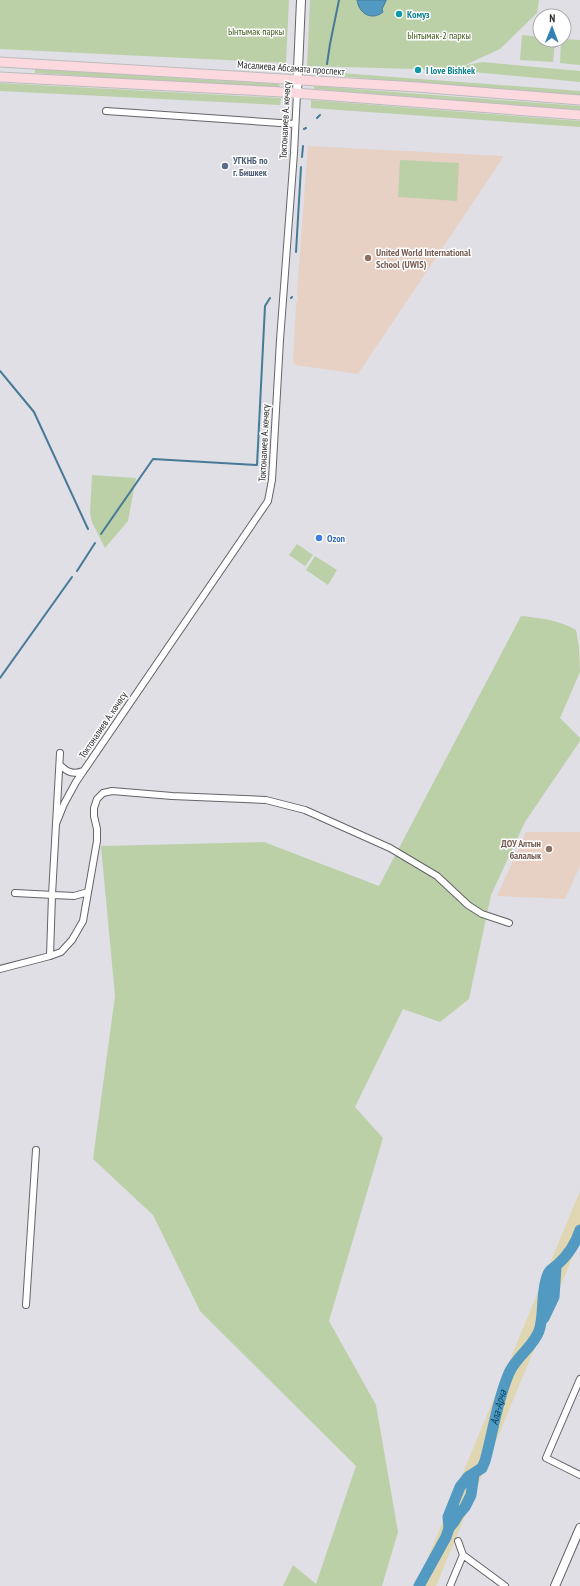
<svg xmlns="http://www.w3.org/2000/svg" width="580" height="1586" viewBox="0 0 580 1586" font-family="'PT Sans Narrow',sans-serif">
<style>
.education{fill:#e7d1c4}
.green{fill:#bcd0a8}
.sand{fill:#e0d6b1}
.water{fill:#529ac1;stroke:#477a96}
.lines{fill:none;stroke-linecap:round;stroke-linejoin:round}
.stream{stroke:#477a96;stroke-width:2}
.river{stroke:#529ac1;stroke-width:11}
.minor-casing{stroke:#646469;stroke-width:8}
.secondary-casing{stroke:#646469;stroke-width:10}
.primary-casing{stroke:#bcbcbd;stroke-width:11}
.minor{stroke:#fff;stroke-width:6}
.secondary{stroke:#fff;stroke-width:8}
.primary{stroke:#fbd9df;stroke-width:9}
.culture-dot{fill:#0f9aa8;stroke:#fff;stroke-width:1.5}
.service-dot{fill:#5c6f8a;stroke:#fff;stroke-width:1.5}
.education-dot{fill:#8d6e63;stroke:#fff;stroke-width:1.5}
.shop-dot{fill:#3f7fe0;stroke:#fff;stroke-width:1.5}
.labels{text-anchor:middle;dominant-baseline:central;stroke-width:3;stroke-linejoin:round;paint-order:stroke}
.culture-label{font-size:10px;font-weight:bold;fill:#0d838f;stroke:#fff;text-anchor:start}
.park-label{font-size:10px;fill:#405c1b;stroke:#fff}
.street-label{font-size:10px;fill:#2e2e30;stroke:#fff}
.service-label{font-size:10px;font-weight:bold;fill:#4e5e75;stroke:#fff;text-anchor:start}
.education-label{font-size:10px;font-weight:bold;fill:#785e54;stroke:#fff;text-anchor:start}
.shop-label{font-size:10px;font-weight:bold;fill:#366cbe;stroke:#fff;text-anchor:start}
.water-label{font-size:11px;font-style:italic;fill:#003e59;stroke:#fff}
</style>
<rect width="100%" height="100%" fill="#dfdfe5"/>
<path class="education" d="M308 146 504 156 358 374 296 365 293 362 296 304 298 299 297 293Z
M526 832H580V866L565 899 497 896Z"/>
<path class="green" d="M0 0H289L286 63 0 49Z
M310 0H539L537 13 500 49 463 66 482 62 580 71V82L453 70 307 66Z
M522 35 540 37V40H555L553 62 520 60Z
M564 39 580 40V65L560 63 561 40Z
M35 69 278 84 280 86 278 89 35 73Z
M314 71 580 91V96L313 74Z
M0 83 281 98 280 105 0 91Z
M314 86 580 106V110L314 89Z
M311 100 580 121V127L311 108Z
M400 160 459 163 457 201 398 197Z
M92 475 136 478 128 521 105 548 92 522 90 513Z
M297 544 313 555 305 566 289 555Z
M315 556 337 570 328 585 306 570Z
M521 616C541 618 559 620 576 630L579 647 580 672 560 718 580 738V741L525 822 491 895 469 999 440 1022 403 1009 355 1107 383 1138 329 1321 376 1405 398 1532 382 1586H283L293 1565 316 1584 356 1466 200 1311 153 1215 93 1159 115 996 101 846 264 842 379 886Z"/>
<path class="sand" d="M580 1191V1239L436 1586H416Z"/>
<path class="water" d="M357 0H386V1L382 9 383 12C372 21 359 14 357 0Z"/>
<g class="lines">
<path class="stream" d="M327 64 330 44 339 0
M317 118 320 115
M304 129 306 128
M302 157 303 146
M296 252 301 167
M291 298 292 297
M0 371 34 412 88 529
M101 534 153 459 257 465 265 306 270 298
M77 571 95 543
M0 678 72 577
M457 1492 458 1515"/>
<g class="river">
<path d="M544 1318 554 1297 556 1267"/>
<path d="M449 1528 454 1522 458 1515 465 1507 471 1495 474 1474"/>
<path id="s1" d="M419 1586 446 1537 449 1528 448 1517 460 1487 468 1477 482 1468 485 1461C493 1432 497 1401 509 1373 516 1357 533 1347 539 1331 545 1313 540 1292 548 1274 550 1269 553 1269 557 1265 567 1256 576 1243 580 1230"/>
</g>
<g class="minor-casing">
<path id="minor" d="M106 111 295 124
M60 765C67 772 73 775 83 771
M56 824 64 804 76 782 268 501 272 480 280 340 294 153 297 93
M15 893 74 896 88 892
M50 956 52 895 60 753
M0 969 50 956 61 952 72 940 83 921 97 841V829L94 816V808L97 799 103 793 112 791 172 796 266 800 305 810 390 848 437 876 468 905 482 914 509 923
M26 1305 36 1150
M580 1379 546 1458 580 1475
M458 1541 463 1555 505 1586
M450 1586 463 1555"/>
</g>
<g class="secondary-casing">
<path id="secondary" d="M297 93 301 0
M555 1586 580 1528"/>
</g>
<g class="primary-casing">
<path id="primary" d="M0 62 417 87 580 100
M0 77 282 92 580 115"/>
</g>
<use href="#minor" class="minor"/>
<use href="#secondary" class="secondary"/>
<use href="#primary" class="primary"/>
</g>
<g class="culture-dot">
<circle cx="399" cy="14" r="4"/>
<circle cx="418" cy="70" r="4"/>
</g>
<circle class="service-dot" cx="225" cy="166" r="4"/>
<g class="education-dot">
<circle cx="368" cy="258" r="4"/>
<circle cx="549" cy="849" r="4"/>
</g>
<circle class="shop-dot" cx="319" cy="538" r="4"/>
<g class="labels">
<g class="culture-label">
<text x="407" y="14">Комуз</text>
<text x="426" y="70">I love Bishkek</text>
</g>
<g class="park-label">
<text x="256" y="31">Ынтымак паркы</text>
<text x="439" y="35">Ынтымак-2 паркы</text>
</g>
<g class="street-label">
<text transform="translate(291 68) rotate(4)">Масалиева Абсамата проспект</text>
<text transform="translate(285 120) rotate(-87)">Токтоналиев А. көчөсү</text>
<text transform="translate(264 443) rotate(-87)">Токтоналиев А. көчөсү</text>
<text transform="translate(103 725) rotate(-56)">Токтоналиев А. көчөсү</text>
</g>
<g class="service-label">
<text x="233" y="160">УГКНБ по<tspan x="233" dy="12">г. Бишкек</tspan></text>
</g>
<g class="education-label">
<text x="376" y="252">United World International<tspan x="376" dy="12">School (UWIS)</tspan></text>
<text x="541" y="843" text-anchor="end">ДОУ Алтын<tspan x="541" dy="12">балалык</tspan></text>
</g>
<g class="shop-label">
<text x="327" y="538">Ozon</text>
</g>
<g class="water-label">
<text stroke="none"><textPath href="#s1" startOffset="201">Ала-Арча</textPath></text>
</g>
</g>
<g transform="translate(552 28) rotate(1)"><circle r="19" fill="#ffffff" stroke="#ababac"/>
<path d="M0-3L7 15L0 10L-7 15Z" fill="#3380b2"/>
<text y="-6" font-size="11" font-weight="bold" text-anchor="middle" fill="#2e2e30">N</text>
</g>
</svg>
